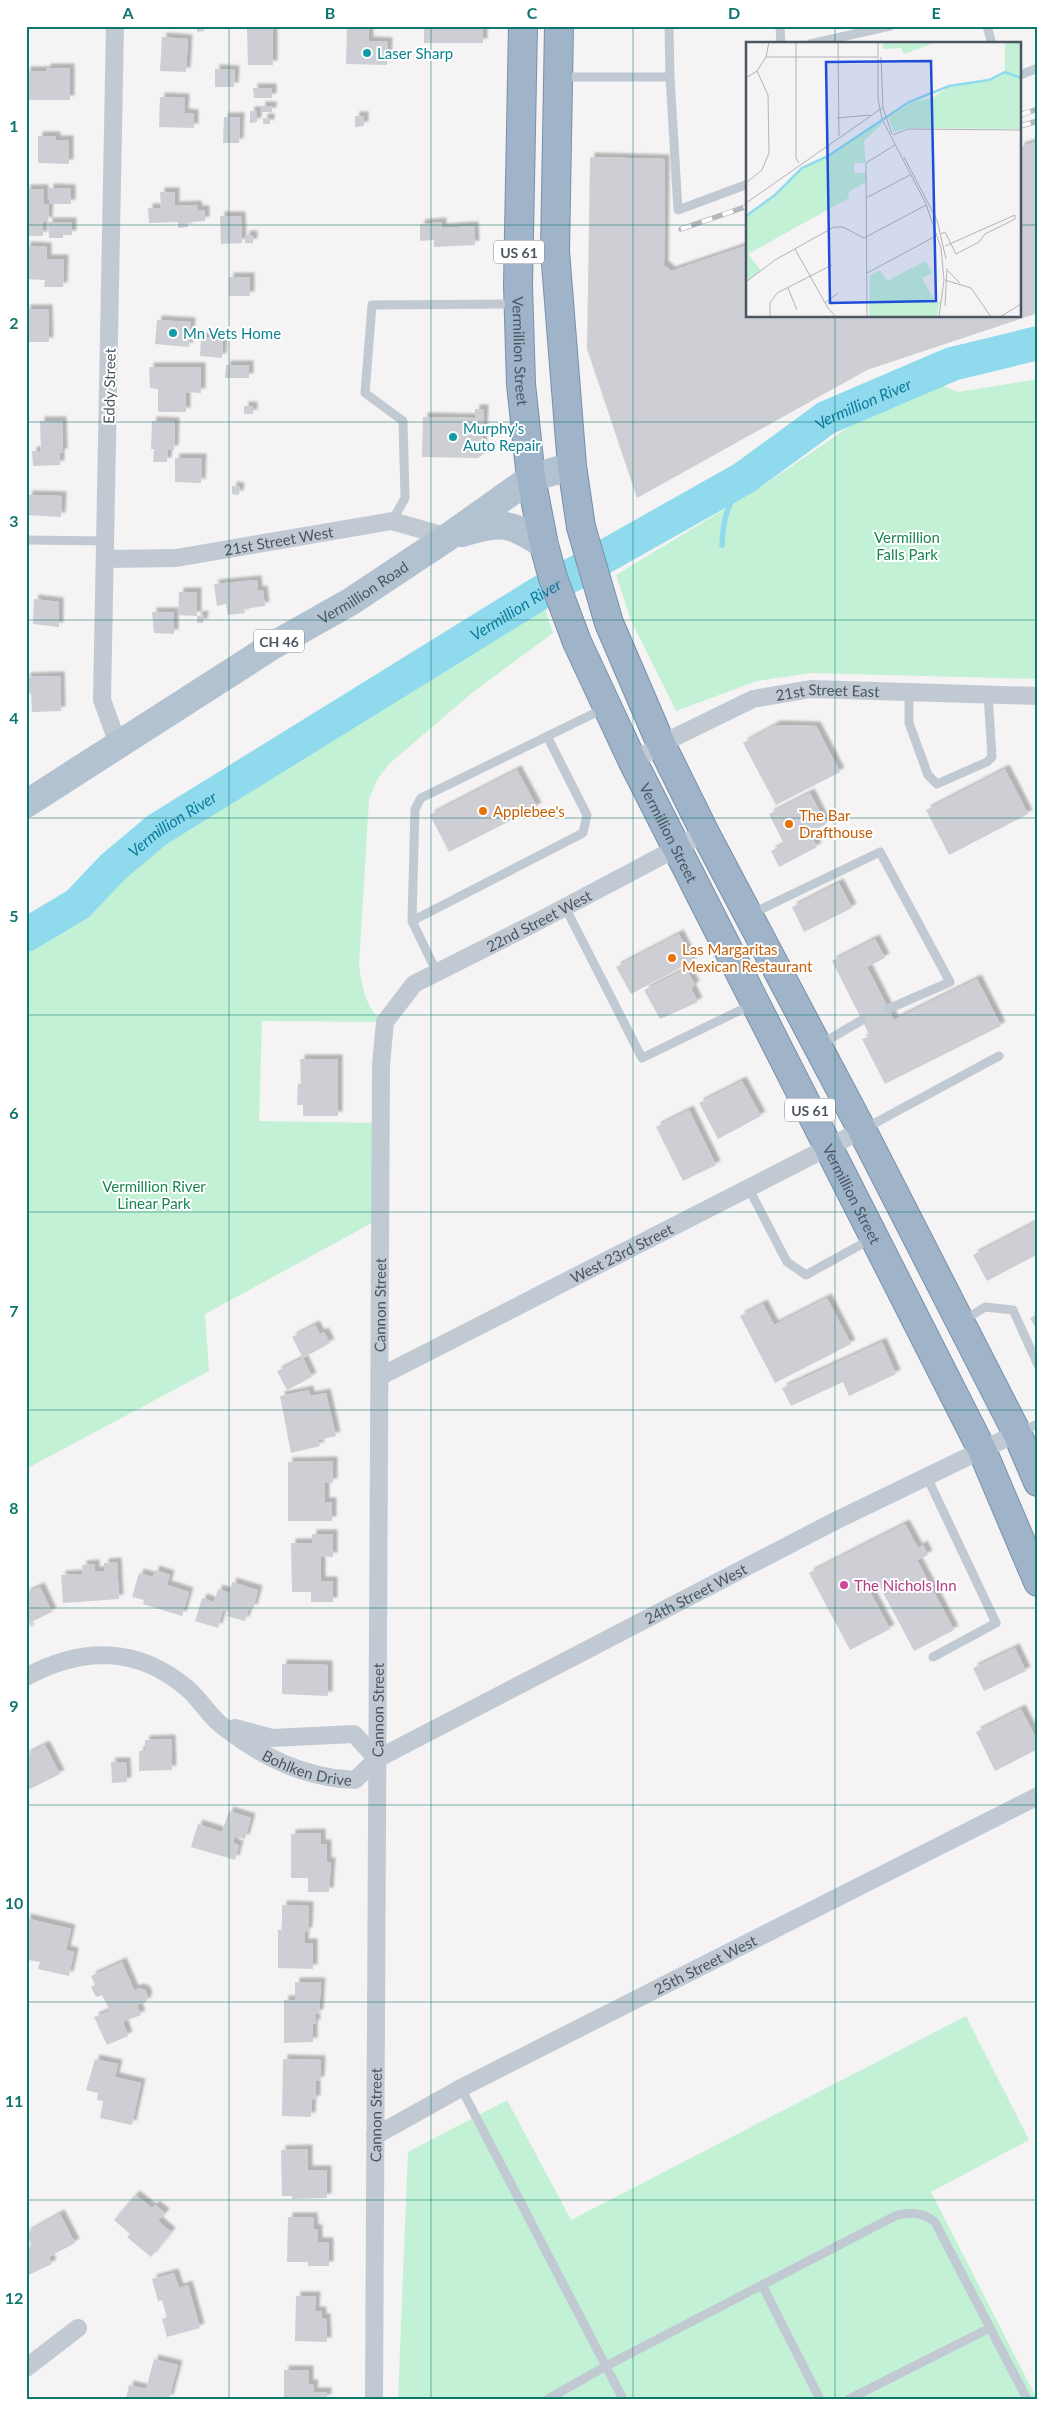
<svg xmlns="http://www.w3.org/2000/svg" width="1064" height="2425" viewBox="0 0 1064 2425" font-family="Lato,sans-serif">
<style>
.green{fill:#c3f1d5}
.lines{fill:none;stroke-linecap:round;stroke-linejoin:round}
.stream{stroke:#90daee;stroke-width:5.5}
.river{stroke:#90daee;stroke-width:34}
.building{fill:#cdcfd5;filter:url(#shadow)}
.trunk-casing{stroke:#7690ad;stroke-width:30}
.service{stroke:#c1cad2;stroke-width:9}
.minor{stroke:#c1cad2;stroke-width:18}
.primary{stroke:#b3c2d1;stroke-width:28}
.trunk{stroke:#9fb4c9;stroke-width:28}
.rail-casing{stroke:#b5b8bd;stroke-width:5.5}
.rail{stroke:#fff;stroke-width:4;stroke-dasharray:11;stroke-linecap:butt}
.grid{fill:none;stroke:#0f766e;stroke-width:1;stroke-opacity:0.55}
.culture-dot{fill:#0f9aa8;stroke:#fff;stroke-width:2}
.food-dot{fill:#e8710a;stroke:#fff;stroke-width:2}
.hotel-dot{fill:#d1479c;stroke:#fff;stroke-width:2}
.labels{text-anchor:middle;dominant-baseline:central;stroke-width:4;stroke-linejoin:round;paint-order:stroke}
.shield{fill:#fff;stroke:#808990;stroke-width:1}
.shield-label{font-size:14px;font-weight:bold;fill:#4a5661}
.culture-label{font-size:15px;fill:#0d838f;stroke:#fff;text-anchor:start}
.street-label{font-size:15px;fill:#4a5661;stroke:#fff}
.park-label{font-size:15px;fill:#17864f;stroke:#fff}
.food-label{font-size:15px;fill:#c56008;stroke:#fff;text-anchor:start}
.hotel-label{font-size:15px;fill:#b23c85;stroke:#fff;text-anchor:start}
.water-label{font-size:16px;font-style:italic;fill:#0c7c9b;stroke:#fff}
.inset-river{fill:none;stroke:#90daee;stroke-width:2.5}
.inset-road{fill:none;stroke:#b1b4b9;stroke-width:1}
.view{fill:#1d4ed8;fill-opacity:0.15;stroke:#1d4ed8;stroke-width:2.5}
.inset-edge{fill:none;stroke:#4a5661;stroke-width:2.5}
.neatline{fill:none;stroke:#0f766e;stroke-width:2}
.grid-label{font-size:16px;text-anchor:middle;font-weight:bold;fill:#0f766e}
</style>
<defs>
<filter id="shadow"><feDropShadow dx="4.5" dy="-4.5" stdDeviation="1" flood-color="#0004"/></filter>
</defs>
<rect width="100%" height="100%" fill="#f5f3f3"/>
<path class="green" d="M1038 379V679L811 673 757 681 676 711 631 620 616 575 764 485 862 418 937 383 958 392Z
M540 593 553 633 473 692 389 764 377 780 369 799 359 966C363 988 365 1010 385 1022L262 1021 259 1121 381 1123V1218L205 1314 209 1371 26 1469V935L78 904 114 867 157 830Z
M966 2016 1029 2140 931 2192 1037 2399H398L408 2152 507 2100 571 2220Z"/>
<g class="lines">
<path class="stream" d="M722 545C723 515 729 503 744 478"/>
<path class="river" id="s1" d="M26 935 78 904 113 867 157 830 540 593 744 478 826 418 952 364 1038 343"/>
</g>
<path class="building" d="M197 26H204V31L197 32Z
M347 26H369V41L388 42 387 65 346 64Z
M424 26H483V43H424Z
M273 27V65H248L247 28Z
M162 37 188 39 186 72 160 71Z
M46 68H70V100H26V71H46Z
M215 69 235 70 234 87H215Z
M253 88H272V98H254Z
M160 97 185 98 184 113 194 114V128L159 127Z
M261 106H272V112H261Z
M250 111H257V122L250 123Z
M355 116H364V126L355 127Z
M224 117H240L239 143H223Z
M263 118H270V124H263Z
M38 136H56V140H69V164L38 163Z
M1038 141V313L867 370 637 498 587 349 590 157 665 159 664 265 671 271 748 245V316H1020V147Z
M49 188 71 189V204H49Z
M26 189H44V204H49L48 222 43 221V236H26Z
M160 192H175V206L197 205 198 210H205V221L187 222 188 227 178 228V222L149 223 148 208H161Z
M220 216H241L242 243 221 244Z
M48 222H72V235H63V238H49Z
M442 222V228L474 226 475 245 434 247V240L420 241V224Z
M245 235H253V243H245Z
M26 246 47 247V259H64L63 287H44L45 280 26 279Z
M229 277H250V296H229Z
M26 309H48L49 342H26Z
M157 320 191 322 189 347 155 344Z
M201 337 223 338 222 358 200 356Z
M226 365H249V378H225Z
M149 367H201V393L186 392V412H158V389L150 388Z
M244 406H253V414H244Z
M475 409H484L482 455 478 458 422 457 423 417 475 418Z
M40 421H62L63 453H60V465L33 466 32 451H41Z
M152 421 175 422 174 450H168L167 462H153L154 449H151Z
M175 458H202L201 483 175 482Z
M232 486 240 487 239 495 232 494Z
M28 495 62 496 61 517 27 515Z
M257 580 258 591 263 590 265 606 244 609 245 613 228 615 226 604 217 606 214 584Z
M179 592H197V616L178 615Z
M34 599 59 602V627L33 624Z
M152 612H174V634L154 633Z
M204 615 203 623H197V616Z
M60 676 61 711 32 712 31 693H26V677Z
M776 725 816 726 840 772 776 805 743 743Z
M1005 769 1028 814 949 855 926 810Z
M517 770 537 807 449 852 430 815Z
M810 793 826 824 810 833 817 847 779 867 771 851 784 844 769 814Z
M839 883 852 908 804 932 792 907Z
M679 934 693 961 631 994 616 967Z
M875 939 885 958 867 967 894 1020 977 979 1001 1026 885 1084 862 1039 870 1036 832 961Z
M686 969 695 985 691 988 698 1002 660 1019 644 990Z
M300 1059H338V1116H303V1105H297L298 1083 301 1084Z
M742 1081 761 1116 718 1139 699 1103Z
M689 1110 716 1165 683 1181 656 1127Z
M1038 1221V1254L987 1281 973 1255Z
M827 1298 851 1344 775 1383 740 1316 763 1304 774 1325Z
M1038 1314V1332L1030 1318Z
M315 1325 320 1334 324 1332 330 1343 303 1358 292 1337Z
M882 1342 896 1374 849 1396 843 1382 791 1406 782 1388Z
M303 1358 312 1377 287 1390 277 1371Z
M309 1390 310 1396 326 1393 336 1436 318 1440 320 1446 291 1453 280 1396Z
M333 1461V1483H325V1502H332V1521H288V1462Z
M905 1524 918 1548 923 1545 928 1555 917 1560 954 1630 914 1651 878 1583 868 1588 890 1629 850 1650 809 1573Z
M312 1534H333V1557L321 1556V1581H333V1602H311V1592H292L291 1543H312Z
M117 1562 119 1599 63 1603 61 1575 83 1574 82 1565 95 1564V1571H104V1563Z
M155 1570 170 1575 167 1585 189 1592 182 1616 143 1604 144 1600 132 1597 139 1573 153 1577Z
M232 1582 258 1590 253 1609 249 1608 245 1621 227 1616 229 1612 223 1610 218 1628 195 1621 202 1598 214 1602 218 1589 230 1593Z
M40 1587 52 1612 27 1624 29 1629 26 1631V1593Z
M1015 1648 1026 1671 984 1691 973 1668Z
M282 1664 328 1665V1696L282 1694Z
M1021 1709 1038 1742V1749L995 1771 976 1732Z
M171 1739 172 1770 139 1771V1751L145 1750V1740Z
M45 1745 60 1774 26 1791V1755Z
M111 1762H126L127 1782 112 1783Z
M229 1811 251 1818 245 1839 235 1836 233 1843 239 1845 235 1860 191 1847 198 1824 222 1832Z
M321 1833V1844H327V1862H331L329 1892H308V1878H291V1834Z
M282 1905 309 1906 308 1932H305L304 1943H313V1969L278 1968V1930H282Z
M26 1918 71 1929 66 1950 74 1952 69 1976 38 1969 40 1962 28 1960 26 1965Z
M122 1962 134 1990 139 1988 145 1990 148 1996 146 2002 137 2005 141 2015 123 2022 128 2036 107 2045 94 2017 110 2011 102 1995 96 1997 91 1987 95 1985 91 1976Z
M295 1982H321L319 2014H315L316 2024H313V2042L284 2043V2000H295Z
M95 2059 118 2064 115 2077 141 2083 132 2125 100 2118 103 2101 97 2100 98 2093 86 2090Z
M283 2059 321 2060 320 2081H316V2100H312L311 2117 282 2116Z
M308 2149V2170H327V2198L292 2199V2196H282L281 2150Z
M135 2195 152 2208 155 2205 165 2213 158 2221 171 2232 151 2257 127 2237 130 2234 114 2220Z
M60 2214 75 2243 49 2257 52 2264 26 2276V2249L32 2246 26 2233Z
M288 2217H313L314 2229H318V2242H329V2266H308V2262H287Z
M174 2273 179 2288 188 2285 200 2328 167 2337 162 2319 167 2317 162 2300 158 2301 152 2279Z
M296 2296H316L315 2311H322V2318H326L327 2342 295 2341Z
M154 2359 178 2365 169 2399H126L129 2385 146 2389Z
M284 2370H309V2384H314L313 2392H327V2399H284Z"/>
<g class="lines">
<g class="trunk-casing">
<g id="trunk">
<path id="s9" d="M523 26 518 285 521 384 531 478 544 545 553 578 577 642 633 762 982 1450 1038 1582"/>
<path d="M559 26 555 251 572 466 581 527 609 623 661 744 705 833 862 1130 1017 1433 1038 1482"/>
</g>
</g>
<path class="service" d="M669 26 670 77
M780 26 781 44
M987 26 992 44
M810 44 890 26
M1020 75 1038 68
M560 77H670L678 210 748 184
M392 521 405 498 403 421 365 393 372 305 516 304
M26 540 106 541
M909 692V723L928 775 937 784 987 762 992 757 988 694
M565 907 642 1058 753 1004
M751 914 880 852 950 982 888 1009
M412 921 583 833 587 815 547 736
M437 973 412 921 415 809 421 798 605 708
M821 1044 862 1020
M864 1129 999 1056
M749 1189 787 1262 806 1275 871 1239
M963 1321 985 1307 1013 1310 1038 1365
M1019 1432 1038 1424
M927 1477 996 1623 933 1657
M461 2088 623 2399
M762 2285 820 2399
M548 2399 606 2366 897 2215C913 2212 922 2212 935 2222L1027 2399
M849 2399 990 2328"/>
<g class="minor">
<path d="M115 26 102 700 118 744"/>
<path id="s2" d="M106 559 176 558 392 521 448 537"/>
<path id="s3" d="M633 762 661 744 753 699 811 689 1038 696"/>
<path id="s4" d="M381 1376 862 1130"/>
<path id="s5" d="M26 1677C82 1646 139 1646 189 1690 200 1700 210 1716 220 1724 260 1756 303 1778 355 1780L377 1759 837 1520 1017 1433"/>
<path d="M235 1728 272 1738 354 1734 377 1759"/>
<path id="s6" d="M375 2136 461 2088 1038 1796"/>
<path d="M26 2368 78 2328"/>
<path id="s7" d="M374 2399 381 1065 385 1022 414 984 535 923 705 833"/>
</g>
<g class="primary">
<path d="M462 533C502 522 509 521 544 545"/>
<path id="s8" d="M26 804 272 646 350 602 448 537 531 478 572 466"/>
</g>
<use href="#trunk" class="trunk"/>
<g class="rail-casing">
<path id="rail" d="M1020 115 1038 109
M1020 126 1038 121
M681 229 748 206"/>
</g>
<use href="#rail" class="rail"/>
</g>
<path class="grid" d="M229 26V2399M431 26V2399M633 26V2399M835 26V44M26 225H748M1020 225H1038M835 316V2399M26 422H1038M26 620H1038M26 818H1038M26 1015H1038M26 1212H1038M26 1410H1038M26 1608H1038M26 1805H1038M26 2002H1038M26 2200H1038"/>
<g class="culture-dot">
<circle cx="367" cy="53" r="5"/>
<circle cx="173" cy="333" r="5"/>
<circle cx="453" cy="437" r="5"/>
</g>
<g class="food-dot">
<circle cx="483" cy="811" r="5"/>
<circle cx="789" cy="824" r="5"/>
<circle cx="672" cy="958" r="5"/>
</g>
<circle class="hotel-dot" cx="844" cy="1585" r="5"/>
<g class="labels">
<g class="shield">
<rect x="494" y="240.5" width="50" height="23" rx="4"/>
<rect x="254" y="629.5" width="50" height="23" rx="4"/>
<rect x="785" y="1098.5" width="50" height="23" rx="4"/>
</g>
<g class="shield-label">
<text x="519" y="252">US 61</text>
<text x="279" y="641">CH 46</text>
<text x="810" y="1110">US 61</text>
</g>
<g class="culture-label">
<text x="377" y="53">Laser Sharp</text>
<text x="183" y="333">Mn Vets Home</text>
<text x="463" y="428">Murphy's<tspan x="463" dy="17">Auto Repair</tspan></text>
</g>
<g class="street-label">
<text stroke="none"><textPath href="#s9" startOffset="325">Vermillion Street</textPath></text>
<text transform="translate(109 386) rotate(-89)">Eddy Street</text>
<text stroke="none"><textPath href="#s2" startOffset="174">21st Street West</textPath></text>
<text stroke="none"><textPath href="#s8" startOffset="398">Vermillion Road</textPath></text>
<text stroke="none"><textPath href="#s3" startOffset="211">21st Street East</textPath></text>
<text stroke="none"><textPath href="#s9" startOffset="835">Vermillion Street</textPath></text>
<text stroke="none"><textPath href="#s7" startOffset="1565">22nd Street West</textPath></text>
<text stroke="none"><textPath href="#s9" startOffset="1240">Vermillion Street</textPath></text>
<text stroke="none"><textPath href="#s4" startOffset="270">West 23rd Street</textPath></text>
<text stroke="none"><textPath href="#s7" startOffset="1094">Cannon Street</textPath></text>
<text stroke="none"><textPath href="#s5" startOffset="760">24th Street West</textPath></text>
<text stroke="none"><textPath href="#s7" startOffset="689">Cannon Street</textPath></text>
<text stroke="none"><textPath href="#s5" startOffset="321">Bohlken Drive</textPath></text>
<text stroke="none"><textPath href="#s6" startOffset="372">25th Street West</textPath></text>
<text stroke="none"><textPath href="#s7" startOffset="284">Cannon Street</textPath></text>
</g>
<g class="park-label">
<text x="907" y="537">Vermillion<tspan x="907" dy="17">Falls Park</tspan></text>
<text x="154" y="1186">Vermillion River<tspan x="154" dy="17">Linear Park</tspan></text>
</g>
<g class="food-label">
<text x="493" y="811">Applebee's</text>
<text x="799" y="815">The Bar<tspan x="799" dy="17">Drafthouse</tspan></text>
<text x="682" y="949">Las Margaritas<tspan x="682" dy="17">Mexican Restaurant</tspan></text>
</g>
<g class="hotel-label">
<text x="854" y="1585">The Nichols Inn</text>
</g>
<g class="water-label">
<text stroke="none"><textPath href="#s1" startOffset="995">Vermillion River</textPath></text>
<text stroke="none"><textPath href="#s1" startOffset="590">Vermillion River</textPath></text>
<text stroke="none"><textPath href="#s1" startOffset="185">Vermillion River</textPath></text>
</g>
</g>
<g transform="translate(746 42)">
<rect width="275" height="275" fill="#f5f3f3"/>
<path d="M137 0H188V1L158 12 155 6 137 7ZM259 0H275V87L162 86 148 90 142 76 166 60 186 56 202 45 244 39 259 31ZM135 78 136 82 118 99 120 121H108V131H120V140L103 150V156L2 212 15 228 0 240V174L29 153 56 126 82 114ZM179 219 186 231 176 236 190 261 194 259 191 275H123L124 233 134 228 141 239Z" fill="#c3f1d5"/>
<path class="inset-river" d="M0 174 29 153 56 126 82 114 163 60 203 44 243 38 259 30 275 36"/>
<path class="inset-road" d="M50 0V116L53 121M92 0 93 94M132 0V57L136 77 180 162 195 206 198 238 193 275M20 15 23 0M135 15 137 66 146 92M0 36 11 29 20 15H131M91 76 124 73M147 93 162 87 275 88M158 115 191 178 200 217M0 141 16 128 23 111 22 53 11 29M120 156 164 133M0 161 136 66M195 192 199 190 210 212 233 200 239 192 269 177V173M199 204 269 173M49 207 82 266 90 275M202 229 214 241M121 231 190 194M199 238 225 246 245 275M0 240 29 218 88 185H97L118 196 180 163M42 246 51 268M79 261 92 251M199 264 201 226M24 275V261L31 251 86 223M121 275 120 121 149 103M254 275 275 262"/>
<path class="view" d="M185 19 190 259 84 261 80 20Z"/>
<rect width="275" height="275" class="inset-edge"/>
</g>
<rect width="1064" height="2425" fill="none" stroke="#ffffff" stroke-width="55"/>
<rect x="28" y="28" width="1008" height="2370" class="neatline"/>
<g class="grid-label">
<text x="128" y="19">A</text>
<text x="330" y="19">B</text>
<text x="532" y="19">C</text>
<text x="734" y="19">D</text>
<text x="936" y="19">E</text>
<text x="14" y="132">1</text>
<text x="14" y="329">2</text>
<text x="14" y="527">3</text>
<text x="14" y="724">4</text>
<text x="14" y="922">5</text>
<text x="14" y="1119">6</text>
<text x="14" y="1317">7</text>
<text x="14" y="1514">8</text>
<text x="14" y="1712">9</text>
<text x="14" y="1909">10</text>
<text x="14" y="2107">11</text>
<text x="14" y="2304">12</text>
</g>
</svg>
